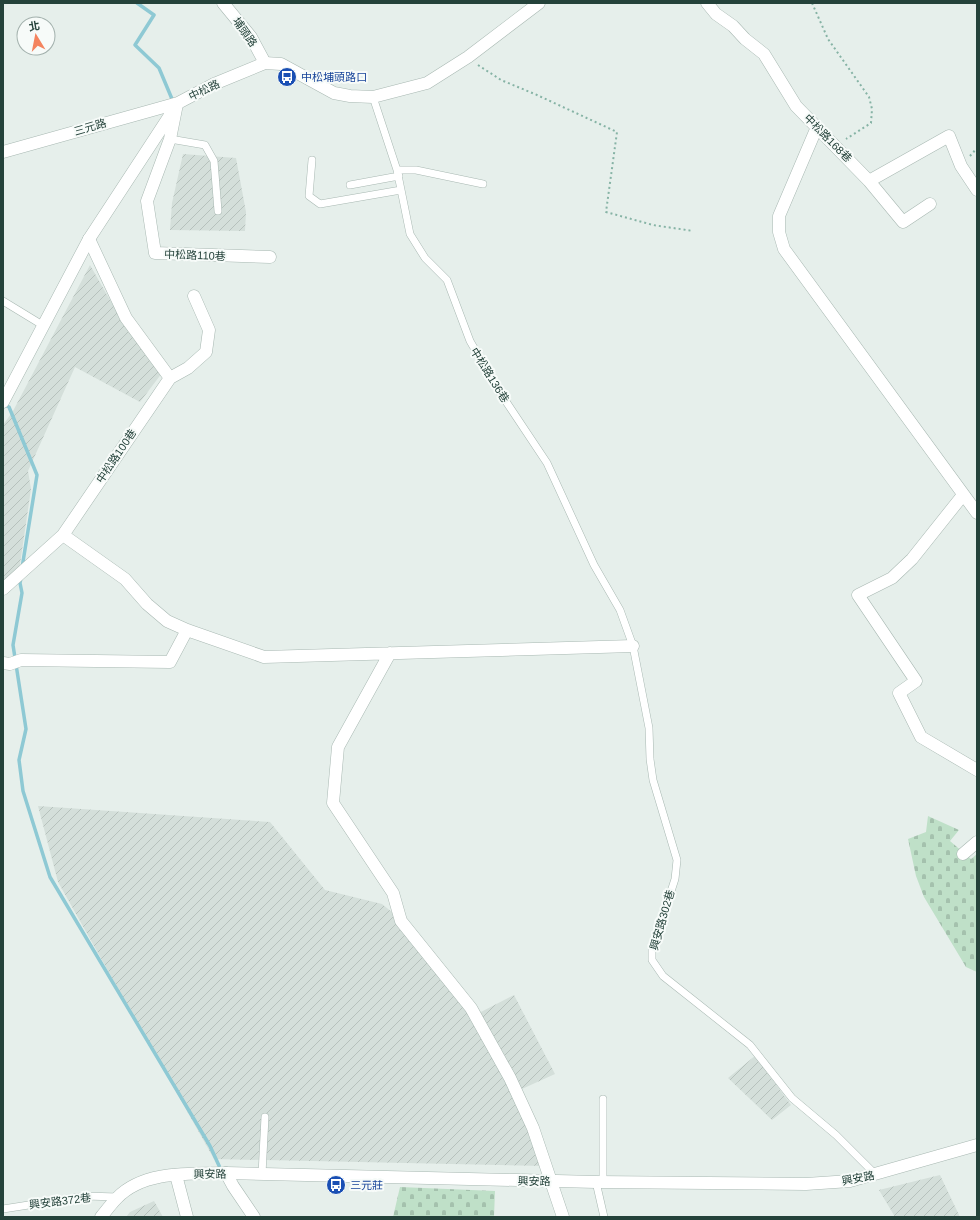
<svg xmlns="http://www.w3.org/2000/svg" width="980" height="1220" viewBox="0 0 980 1220" font-family="Helvetica,'Noto Sans TC',sans-serif">
<style>
.industrial{fill:url(#industrial-furrows)}
.cemetery{fill:url(#cemetery-stones)}
.lines{fill:none;stroke-linecap:round;stroke-linejoin:round}
.stream{stroke:#8ec9d4;stroke-width:3.5}
.service-casing{stroke:#a8b8b2;stroke-width:8}
.minor-casing{stroke:#a8b8b2;stroke-width:13}
.tertiary-casing{stroke:#a8b8b2;stroke-width:13}
.path{stroke:#86b3a5;stroke-width:2;stroke-dasharray:2 3;stroke-linecap:butt}
.service{stroke:#fff;stroke-width:7}
.minor{stroke:#fff;stroke-width:12}
.tertiary{stroke:#fff;stroke-width:12}
.labels{text-anchor:middle;dominant-baseline:central;stroke-width:4;stroke-linejoin:round;paint-order:stroke}
.street-label{font-size:11px;fill:#24423a;stroke:#f7fbf9}
.transit-label{font-size:11px;fill:#164399;stroke:#f7fbf9;text-anchor:start}
</style>
<defs>
<pattern id="industrial-furrows" width="10" height="10" patternUnits="userSpaceOnUse"><rect width="10" height="10" fill="#d4dfda"/><path d="M-1 1l2-2M0 10L10 0M9 11l2-2" fill="none" stroke="#b6c1bc"/></pattern>
<pattern id="cemetery-stones" width="16" height="16" patternUnits="userSpaceOnUse"><rect width="16" height="16" fill="#bfe0c8"/><path d="M2 7V4a2 2 0 0 1 4 0v3zM10 15v-3a2 2 0 0 1 4 0v3z" fill="#a4c1ad"/></pattern>
</defs>
<rect width="100%" height="100%" fill="#e6efeb"/>
<path class="industrial" d="M183 154 236 158 246 212 245 231 170 230 172 203Z
M90 265 126 328 162 373 140 402 75 367 28 471 31 489 19 571 3 587V425L13 411Z
M38 806 270 822 325 890 382 904 393 913 477 1014 514 995 555 1074 513 1093 544 1166 214 1159 58 882Z
M755 1056 791 1105 772 1120 728 1078Z
M940 1175 960 1217H895L879 1190Z
M154 1201 163 1217H126L130 1212Z"/>
<path class="cemetery" d="M928 816 959 830 950 841 971 859 977 854V972L966 967 924 897 916 876 908 839 926 832Z
M400 1187 495 1191 494 1217H393Z"/>
<g class="lines">
<path class="stream" d="M137 3 154 15 135 45 159 68 172 99
M3 404 9 407 37 475 22 568
M21 578 20 583 22 593 13 645 26 729 19 760 23 791 50 877 210 1146 221 1170"/>
<g class="service-casing">
<path id="service" d="M373 97 397 170 410 234 425 258 447 280 470 341 499 391 547 463 594 565 620 610 633 646 649 728 650 759 653 780 677 860 675 879 652 950V960L663 976 750 1045 792 1098 836 1135 876 1175
M170 139 205 145 214 161 218 211
M312 160 309 196 320 204 401 190
M397 170H416L483 184
M350 185 399 176
M3 301 44 326
M603 1099V1182
M262 1174 265 1117
M596 1182 604 1217
M3 1209 86 1196 117 1197"/>
</g>
<g class="minor-casing">
<path id="minor" d="M223 3 251 37 265 63
M707 3 716 14 733 26 745 39 764 54 796 106 869 181 949 136 961 166 977 190
M177 104 170 139 147 201 155 253 270 257
M817 127 779 216V232L784 249 977 513
M869 181 903 222 930 204
M170 378 188 368 206 352 209 330 194 296
M963 495 912 559 892 578 858 595 916 681 899 693 921 737 977 770
M63 535 125 579 147 604 167 621 187 630 264 657 633 646
M3 589 63 535 170 378 126 318 89 239
M390 653 338 747 333 803 393 893 401 921 471 1008 510 1078 533 1128 563 1217
M3 663 10 664 21 660 170 662 187 630
M963 854 977 842
M226 1173 233 1186 254 1217
M176 1175 187 1217"/>
</g>
<g class="tertiary-casing">
<path id="tertiary" d="M3 152 178 103
M3 402 89 239 178 103 214 84 265 63 281 64 334 93 350 96 373 97 427 83 468 57 539 3
M101 1217C106 1211 111 1204 117 1198 144 1170 191 1174 226 1173L596 1182 806 1184 850 1181 977 1145"/>
</g>
<path class="path" d="M812 3 828 39 869 97 872 109 871 123 846 139
M478 65 501 80 537 95 617 132 606 212 653 225 693 231
M970 156 977 148"/>
<use href="#service" class="service"/>
<use href="#minor" class="minor"/>
<use href="#tertiary" class="tertiary"/>
</g>
<defs>
<g id="bus-disc" transform="scale(1)"><circle r="9.5" fill="#1a4fb4" stroke="#f7fbf9"/><path d="M-5-6H5V4H4V6H2V4H-2V6H-4V4H-5ZM-3.5-4V0h7V-4ZM-3.5 1.2v1.5H-2V1.2ZM2 1.2v1.5H3.5V1.2Z" fill="#fff"/></g>
</defs>
<g fill-rule="evenodd">
<use href="#bus-disc" x="287" y="77"/>
<use href="#bus-disc" x="336" y="1185"/>
</g>
<g class="labels">
<g class="street-label">
<text transform="translate(245 32) rotate(55)">埔頭路</text>
<text transform="translate(204 90) rotate(-26)">中松路</text>
<text transform="translate(90 127) rotate(-16)">三元路</text>
<text transform="translate(828 138) rotate(45)">中松路168巷</text>
<text transform="translate(195 255) rotate(2)">中松路110巷</text>
<text transform="translate(490 375) rotate(58)">中松路136巷</text>
<text transform="translate(116 456) rotate(-56)">中松路100巷</text>
<text transform="translate(662 920) rotate(-74)">興安路302巷</text>
<text transform="translate(210 1174) rotate(-1)">興安路</text>
<text transform="translate(858 1178) rotate(-11)">興安路</text>
<text transform="translate(534 1181) rotate(1)">興安路</text>
<text transform="translate(60 1201) rotate(-7)">興安路372巷</text>
</g>
<g class="transit-label">
<text x="301" y="77">中松埔頭路口</text>
<text x="350" y="1185">三元莊</text>
</g>
</g>
<rect width="980" height="1220" fill="none" stroke="#24423a" stroke-width="8"/>
<g transform="translate(36 36) rotate(350)"><circle r="19" fill="#f7fbf9" stroke="#a3b1ad"/>
<path d="M0-3L7 15L0 10L-7 15Z" fill="#f4845f"/>
<text y="-6" font-size="11" font-weight="bold" text-anchor="middle" fill="#24423a">北</text>
</g>
</svg>
